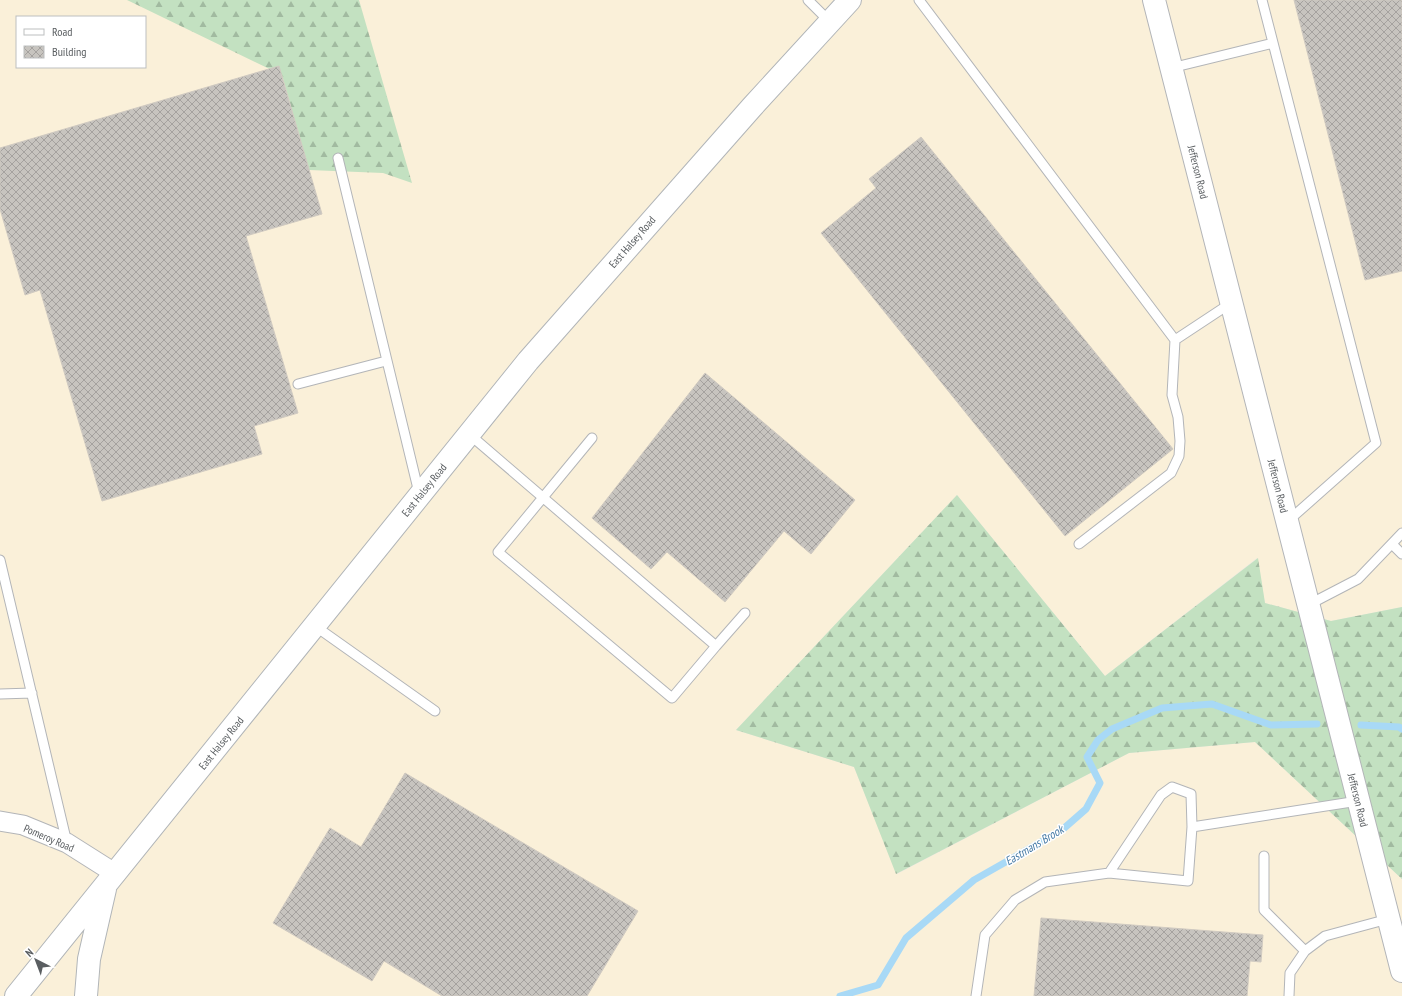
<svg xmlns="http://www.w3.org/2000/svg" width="1402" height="996" viewBox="0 0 1402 996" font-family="'PT Sans Narrow',sans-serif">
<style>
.commercial{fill:#faf0d9;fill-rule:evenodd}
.forest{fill:url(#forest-firs)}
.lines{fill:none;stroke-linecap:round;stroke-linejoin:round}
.stream{stroke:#a8d9f6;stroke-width:7}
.building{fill:url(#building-cross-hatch);stroke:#d0cac1}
.service-casing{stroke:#b3b5b8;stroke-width:11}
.minor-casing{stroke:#b3b5b8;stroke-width:21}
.tertiary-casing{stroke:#b3b5b8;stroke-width:24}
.secondary-casing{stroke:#b1b5b8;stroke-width:24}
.service{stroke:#fff;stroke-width:9}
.minor{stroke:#fff;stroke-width:19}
.tertiary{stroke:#fff;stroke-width:22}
.secondary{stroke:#fff;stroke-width:22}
.labels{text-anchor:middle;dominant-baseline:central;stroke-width:3;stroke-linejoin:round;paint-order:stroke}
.street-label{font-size:11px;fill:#5a5e61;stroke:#fff}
.water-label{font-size:12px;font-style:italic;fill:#477ba6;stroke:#fff}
</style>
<defs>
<pattern id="forest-firs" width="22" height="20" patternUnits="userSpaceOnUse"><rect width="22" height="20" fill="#c3e1c1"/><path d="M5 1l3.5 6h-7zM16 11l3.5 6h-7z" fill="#a1baa0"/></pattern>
<pattern id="building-cross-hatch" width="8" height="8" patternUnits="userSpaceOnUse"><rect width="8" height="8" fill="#c7c4bf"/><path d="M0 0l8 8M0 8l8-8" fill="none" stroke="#a5a29f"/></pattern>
</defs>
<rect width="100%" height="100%" fill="#ece9e2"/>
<path class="commercial" d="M0 0H1402V607L1331 621 1265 603 1257 558 1105 676 957 495 736 730 854 767 897 874 1129 753 1255 742 1402 879V996H0ZM17 17H145V67H17Z"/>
<path class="forest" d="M127 0H359L412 183 383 173 309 170 282 75Z
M957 495 1105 676 1258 558 1265 603 1331 621 1402 607V879L1255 742 1129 753 896 874 854 767 736 730Z"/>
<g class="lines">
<path class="stream" d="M1361 725 1399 727 1402 729
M840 996 878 985 906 938 974 880 1062 830 1086 809 1100 783 1087 757 1098 740 1112 729 1162 708 1212 704 1271 725 1317 724"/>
</g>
<path class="building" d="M1294 0H1402V271L1365 280Z
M279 66 322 214 246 236 298 413 254 426 262 454 102 501 40 290 25 295 0 209V148Z
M921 137 1173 449 1065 536 821 233 876 188 869 179Z
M705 373 855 500 811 554 784 531 725 602 667 552 651 569 592 518Z
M405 773 638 911 587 996H442L384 961 372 981 273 923 330 828 361 847Z
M1041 918 1263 935 1261 962 1250 961 1247 996H1034Z"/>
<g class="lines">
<g class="service-casing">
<path id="service" d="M808 0 830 22
M919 0 1175 340 1172 395 1178 417 1180 441 1179 456 1171 473 1079 544
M1262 0 1376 443 1288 521
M1171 68 1273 43
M338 158 419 493
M1175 340 1231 303
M298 384 386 361
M469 434 716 646 672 698 498 552 592 438
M1392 544 1402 554
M0 560 67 843
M1308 605 1358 579 1402 533
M315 626 435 711
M716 646 745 613
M0 694 32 693
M1264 856V910L1305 951
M1109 873 1188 881 1192 827
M976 996 985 935 1015 900 1045 882 1109 873 1161 795 1172 787 1191 794 1192 827 1358 801
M1289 996 1290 973 1305 951 1325 936 1388 919"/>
</g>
<g class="minor-casing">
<path id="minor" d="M0 821 23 825 67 843 116 874"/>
</g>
<g class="tertiary-casing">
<path id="tertiary" d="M1154 0 1402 971"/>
</g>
<g class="secondary-casing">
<path id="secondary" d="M16 996 528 361 752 107 850 0
M86 996 89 959 105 889"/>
</g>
<use href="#service" class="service"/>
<use href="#minor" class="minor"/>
<use href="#tertiary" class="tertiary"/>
<use href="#secondary" class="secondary"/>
</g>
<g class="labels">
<g class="street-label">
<text transform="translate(1198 172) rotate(76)">Jefferson Road</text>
<text transform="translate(632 242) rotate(-49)">East Halsey Road</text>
<text transform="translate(1278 486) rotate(76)">Jefferson Road</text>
<text transform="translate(424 490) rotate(-51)">East Halsey Road</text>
<text transform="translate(221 743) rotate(-51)">East Halsey Road</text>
<text transform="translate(1358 800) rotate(76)">Jefferson Road</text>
<text transform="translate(49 838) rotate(23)">Pomeroy Road</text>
</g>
<g class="water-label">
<text transform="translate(1034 845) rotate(-31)">Eastmans Brook</text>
</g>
</g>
<rect x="16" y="16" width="130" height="52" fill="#ffffff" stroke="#bdbfc0"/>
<rect x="24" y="29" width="20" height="6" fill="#ffffff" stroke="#bdbfc0"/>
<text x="52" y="36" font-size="12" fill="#5a5e61">Road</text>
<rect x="24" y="46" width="20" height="12" fill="url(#building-cross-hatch)" stroke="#bdbfc0"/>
<text x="52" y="56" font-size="12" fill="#5a5e61">Building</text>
<g transform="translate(36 960) rotate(318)" stroke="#ffffff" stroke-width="3" paint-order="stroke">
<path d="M0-3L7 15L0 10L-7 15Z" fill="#5a5e61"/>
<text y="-6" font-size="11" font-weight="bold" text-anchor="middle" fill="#5a5e61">N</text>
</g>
</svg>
